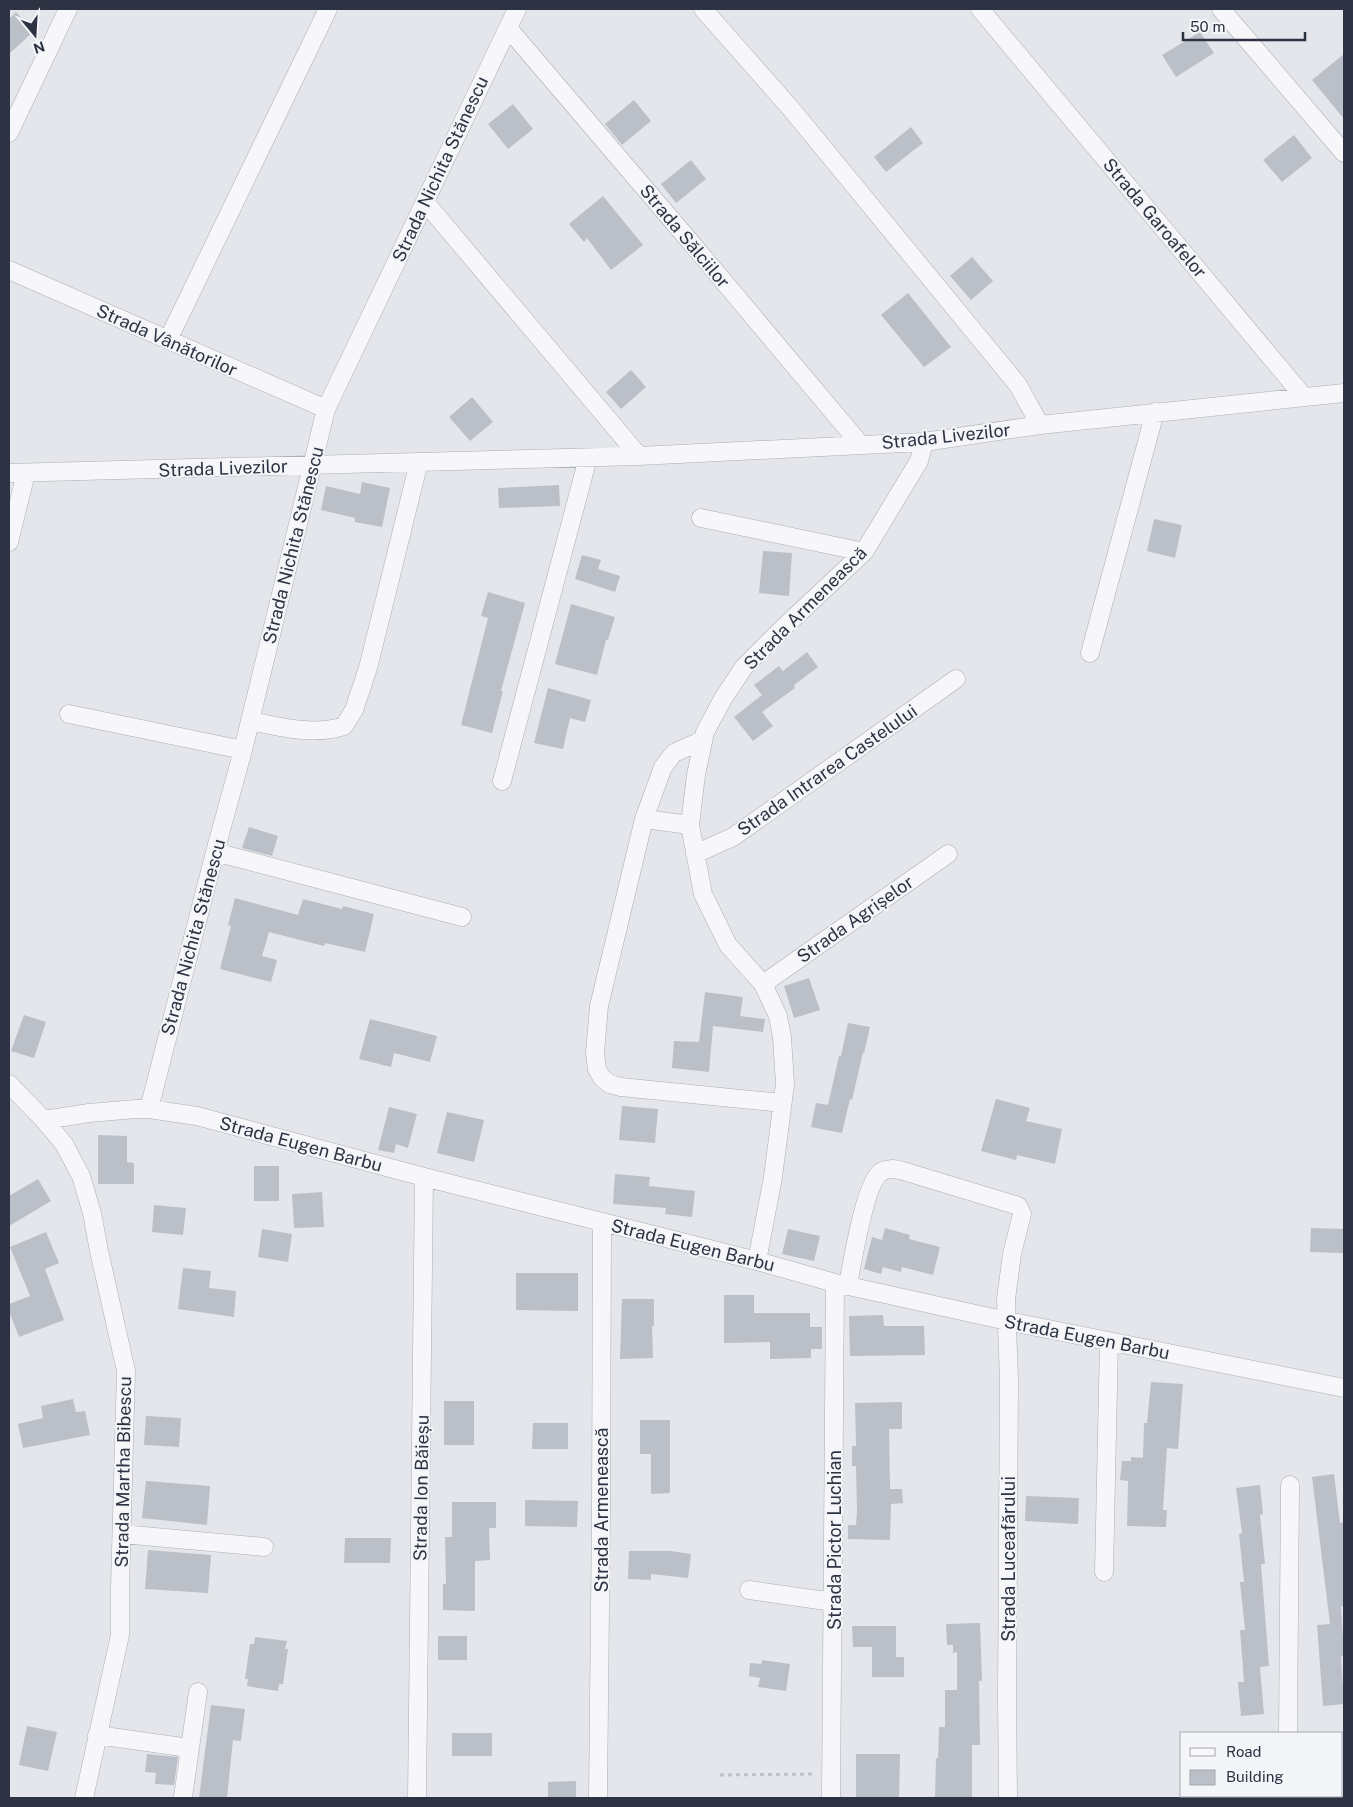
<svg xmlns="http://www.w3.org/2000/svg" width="1353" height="1807" viewBox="0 0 1353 1807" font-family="'Public Sans',sans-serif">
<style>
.building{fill:#bbbfc7}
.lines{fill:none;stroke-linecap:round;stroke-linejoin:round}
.minor-casing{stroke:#a9adb5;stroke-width:19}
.path{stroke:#bec0c6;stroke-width:3;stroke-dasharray:4 4;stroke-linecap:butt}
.minor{stroke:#f7f7f9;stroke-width:18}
.labels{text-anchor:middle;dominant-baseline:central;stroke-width:4;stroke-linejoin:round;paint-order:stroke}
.street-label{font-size:18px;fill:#2d3342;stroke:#f4f5f8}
</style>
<rect width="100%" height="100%" fill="#e4e6eb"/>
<path class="building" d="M16 12 34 31 9 54V19Z
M1200 32 1214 53 1176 77 1162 55Z
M1344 54V119L1312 80Z
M634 100 651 121 622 145 605 124Z
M513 104 533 129 508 149 488 124Z
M911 127 923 143 886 172 874 157Z
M1294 135 1312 158 1282 182 1263 160Z
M691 160 706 179 676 203 661 184Z
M603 196 643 245 611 270 587 238 584 242 569 224Z
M972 257 993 281 971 300 950 276Z
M908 293 951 347 924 367 881 315Z
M631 370 646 387 621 409 606 392Z
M472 397 493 422 470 441 449 417Z
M362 482 390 488 382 527 355 522V518L321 510 326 486 360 494Z
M559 485 560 506 499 508 498 488Z
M1154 519 1182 525 1175 558 1147 551Z
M763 551 792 553 789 596 759 593Z
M582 555 601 560 598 569 620 576 615 592 575 579Z
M488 592 525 603 501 691H503L492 733 461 725 488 618 481 616Z
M571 604 615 617 608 640H606L597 675 555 664Z
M807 652 818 667 794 685 795 688 762 712 773 726 753 741 734 717 762 695 754 685 779 666 783 671Z
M548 688 591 700 585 722 570 718 563 749 534 743Z
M249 827 278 836 272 856 242 848Z
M235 898 298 915 303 899 342 909 343 906 374 914 365 952 325 943 324 946 269 932 262 956 277 960 271 982 220 969 231 926 228 925Z
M809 978 820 1010 794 1018 784 986Z
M705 992 743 997 740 1016 765 1019 763 1032 713 1026 709 1072 672 1068 674 1041 699 1042Z
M24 1015 46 1022 34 1058 11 1051Z
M370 1019 437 1036 430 1062 394 1053 391 1067 359 1059Z
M848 1023 870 1027 864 1053 863 1052 852 1100 850 1099 842 1133 811 1127 816 1103 828 1105 839 1056H841Z
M996 1099 1030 1108 1026 1121 1062 1129 1055 1164 1017 1155 1016 1160 981 1151Z
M622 1106 658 1109 655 1143 619 1140Z
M389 1107 417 1114 408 1148 396 1144 394 1153 378 1150Z
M447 1112 484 1120 474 1162 437 1153Z
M98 1135 127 1136V1162L134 1163V1184H98Z
M254 1166H279V1201H254Z
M615 1174 650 1177 649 1186 695 1191 692 1217 665 1214 666 1208 613 1204Z
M38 1179 51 1201 9 1226V1196Z
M322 1192 324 1227 294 1228 292 1194Z
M154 1205 186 1208 183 1235 152 1232Z
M885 1228 910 1235 909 1239 940 1247 933 1275 902 1267 901 1272 883 1267 881 1274 864 1269 872 1237 882 1240Z
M1311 1228 1344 1229 1343 1253 1310 1252Z
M262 1229 292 1234 288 1262 258 1257Z
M788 1229 820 1236 814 1261 782 1254Z
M46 1232 59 1263 45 1269 64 1320 19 1337 9 1311V1304L30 1296 10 1247Z
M183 1268 211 1271 209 1288 236 1291 234 1317 178 1309Z
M516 1273H578V1311L516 1310Z
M724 1295H754V1313H810V1327H822V1349H811V1358L770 1359V1342L724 1343Z
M622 1299H654V1326H652L653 1358 620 1359Z
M883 1315 884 1326H924L925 1355 850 1356 849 1316Z
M1151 1382 1183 1384 1178 1449 1167 1448 1163 1510H1167L1166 1527 1127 1526 1128 1481 1120 1480 1122 1461H1131V1457L1143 1458 1144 1423H1147Z
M73 1399 76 1412 85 1411 90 1435 23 1448 18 1424 43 1418 41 1406Z
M444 1401H474V1445H444Z
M902 1402V1429H889L890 1489H902L903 1503 891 1504 890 1540 848 1539V1525H856L857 1511 856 1466H852V1446H856L855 1403Z
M146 1416 181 1418 179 1447 144 1445Z
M640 1420H670V1493L651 1494V1454H640Z
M533 1423H568V1449H532Z
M1334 1474 1340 1523 1344 1522V1606H1341L1344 1656H1341L1344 1704 1323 1706 1317 1625 1330 1624 1312 1477Z
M146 1481 210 1486 207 1525 142 1518Z
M1260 1485 1263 1514 1260 1515 1265 1564H1261L1269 1666 1260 1667 1264 1714 1241 1716 1238 1682H1244L1240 1630H1245L1240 1582H1244L1239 1534 1242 1533 1236 1488Z
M1026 1496 1079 1498 1078 1524 1025 1521Z
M525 1500 578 1501 577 1527 525 1526Z
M452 1502H496V1528H489L490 1560 475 1561V1611L443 1610V1584H446L445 1537H452Z
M345 1538H391L390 1563H344Z
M148 1550 211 1555 208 1593 145 1589Z
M629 1551H671L691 1554 688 1578 651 1574V1580L628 1579Z
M980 1623 982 1681H979L980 1745H972V1798H935L936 1758H938L939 1727H945V1690H957V1652L953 1653V1645H947L946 1624Z
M852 1626H896V1657H904V1677H872V1647H853Z
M438 1636H467V1660H438Z
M255 1637 287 1641 285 1649H288L283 1684H279L278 1691 247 1686 248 1679H245L250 1644H254Z
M762 1660 790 1664 786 1691 758 1687 760 1678 749 1676 750 1663 761 1664Z
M211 1705 245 1709 241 1741 233 1740 227 1798H199Z
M27 1726 57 1732 48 1771 19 1765Z
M452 1733H492V1756H452Z
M147 1754 178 1757 174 1785 155 1784 156 1773 145 1772Z
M856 1754H900L899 1798H856Z
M576 1781V1798H548V1782Z"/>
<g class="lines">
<g class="minor-casing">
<path id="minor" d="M703 9 792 110 1018 385 1040 425
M980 9 1304 397
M1221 9 1344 153
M508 28 693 245 861 445
M9 133 68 9
M425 202 639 456
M9 270 326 409
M168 340 328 9
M9 473 639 456 924 442 1040 425 1344 393
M701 518 864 552
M9 542 26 473
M1090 653 1155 412
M69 714 243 750
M250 721C281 727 314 736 344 726L354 710 368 668 419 462
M703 740 674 753 663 767 644 819 599 1006 595 1053 597 1069 602 1078 610 1084 621 1087 782 1103
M502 781 588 458
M644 819 690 825
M215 852 462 917
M695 854 733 837 956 679
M763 984 948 854
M9 1084 44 1120 64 1144 81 1176 92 1213 99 1251 126 1371 120 1588V1635L84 1798
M149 1109 215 852 243 750 326 409 517 9
M44 1120 89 1113 136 1109H149L197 1116 424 1177 757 1261 835 1283 1007 1321 1344 1388
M757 1261 773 1177 785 1084 782 1037 778 1016 763 984 728 945 703 894 690 825 696 775 705 732 724 697 744 667 783 628 864 552 919 461 924 442
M848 1285C852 1264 865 1182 881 1172 887 1168 894 1169 900 1170L1012 1204 1018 1206 1022 1214 1012 1254 1006 1299 1009 1380 1007 1698 1008 1798
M122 1534 264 1547
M1104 1572 1109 1341
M749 1590 833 1602
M1288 1733 1290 1485
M97 1735 189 1748
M183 1797 198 1692
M417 1798 424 1177
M598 1798 601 1512 602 1222
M831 1798 835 1283
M1288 1798V1796"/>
</g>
<path class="path" d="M720 1775 816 1774"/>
<use href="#minor" class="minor"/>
</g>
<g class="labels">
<g class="street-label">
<text transform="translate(440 169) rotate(-65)">Strada Nichita Stănescu</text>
<text transform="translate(1155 218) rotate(50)">Strada Garoafelor</text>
<text transform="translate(685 236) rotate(50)">Strada Sălciilor</text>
<text transform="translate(167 340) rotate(24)">Strada Vânătorilor</text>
<text transform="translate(946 436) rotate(-6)">Strada Livezilor</text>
<text transform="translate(223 468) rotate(-2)">Strada Livezilor</text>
<text transform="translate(293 545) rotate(-76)">Strada Nichita Stănescu</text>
<text transform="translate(805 608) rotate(-45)">Strada Armenească</text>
<text transform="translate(827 770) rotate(-35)">Strada Intrarea Castelului</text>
<text transform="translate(855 919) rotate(-35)">Strada Agrișelor</text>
<text transform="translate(193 937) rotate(-75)">Strada Nichita Stănescu</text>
<text transform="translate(301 1144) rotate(15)">Strada Eugen Barbu</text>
<text transform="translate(693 1245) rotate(14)">Strada Eugen Barbu</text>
<text transform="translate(1087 1337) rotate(11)">Strada Eugen Barbu</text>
<text transform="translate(123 1472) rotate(-89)">Strada Martha Bibescu</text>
<text transform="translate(421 1488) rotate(-89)">Strada Ion Băieșu</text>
<text transform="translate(601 1510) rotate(-90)">Strada Armenească</text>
<text transform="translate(834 1540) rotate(-90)">Strada Pictor Luchian</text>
<text transform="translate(1008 1559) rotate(-90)">Strada Luceafărului</text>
</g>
</g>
<rect width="1353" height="1807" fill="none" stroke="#2d3342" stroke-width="20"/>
<rect x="1180" y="1732" width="162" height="65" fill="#f4f5f8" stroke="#a4a7af"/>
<rect x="1190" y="1748" width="25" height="8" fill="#f7f7f9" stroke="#a4a7af"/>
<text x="1226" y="1757" font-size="15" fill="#2d3342">Road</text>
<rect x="1190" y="1770" width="25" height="15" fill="#bbbfc7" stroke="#a4a7af"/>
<text x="1226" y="1782" font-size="15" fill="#2d3342">Building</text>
<g transform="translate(35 35) rotate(162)" stroke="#f4f5f8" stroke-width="4" paint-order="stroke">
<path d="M0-4L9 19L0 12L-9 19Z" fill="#2d3342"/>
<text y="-8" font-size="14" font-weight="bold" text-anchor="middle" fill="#2d3342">N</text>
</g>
<path d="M1183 32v8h122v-8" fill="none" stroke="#2d3342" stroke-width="2.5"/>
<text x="1190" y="32" font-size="15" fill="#2d3342" stroke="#f4f5f8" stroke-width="4" paint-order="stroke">50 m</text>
</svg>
